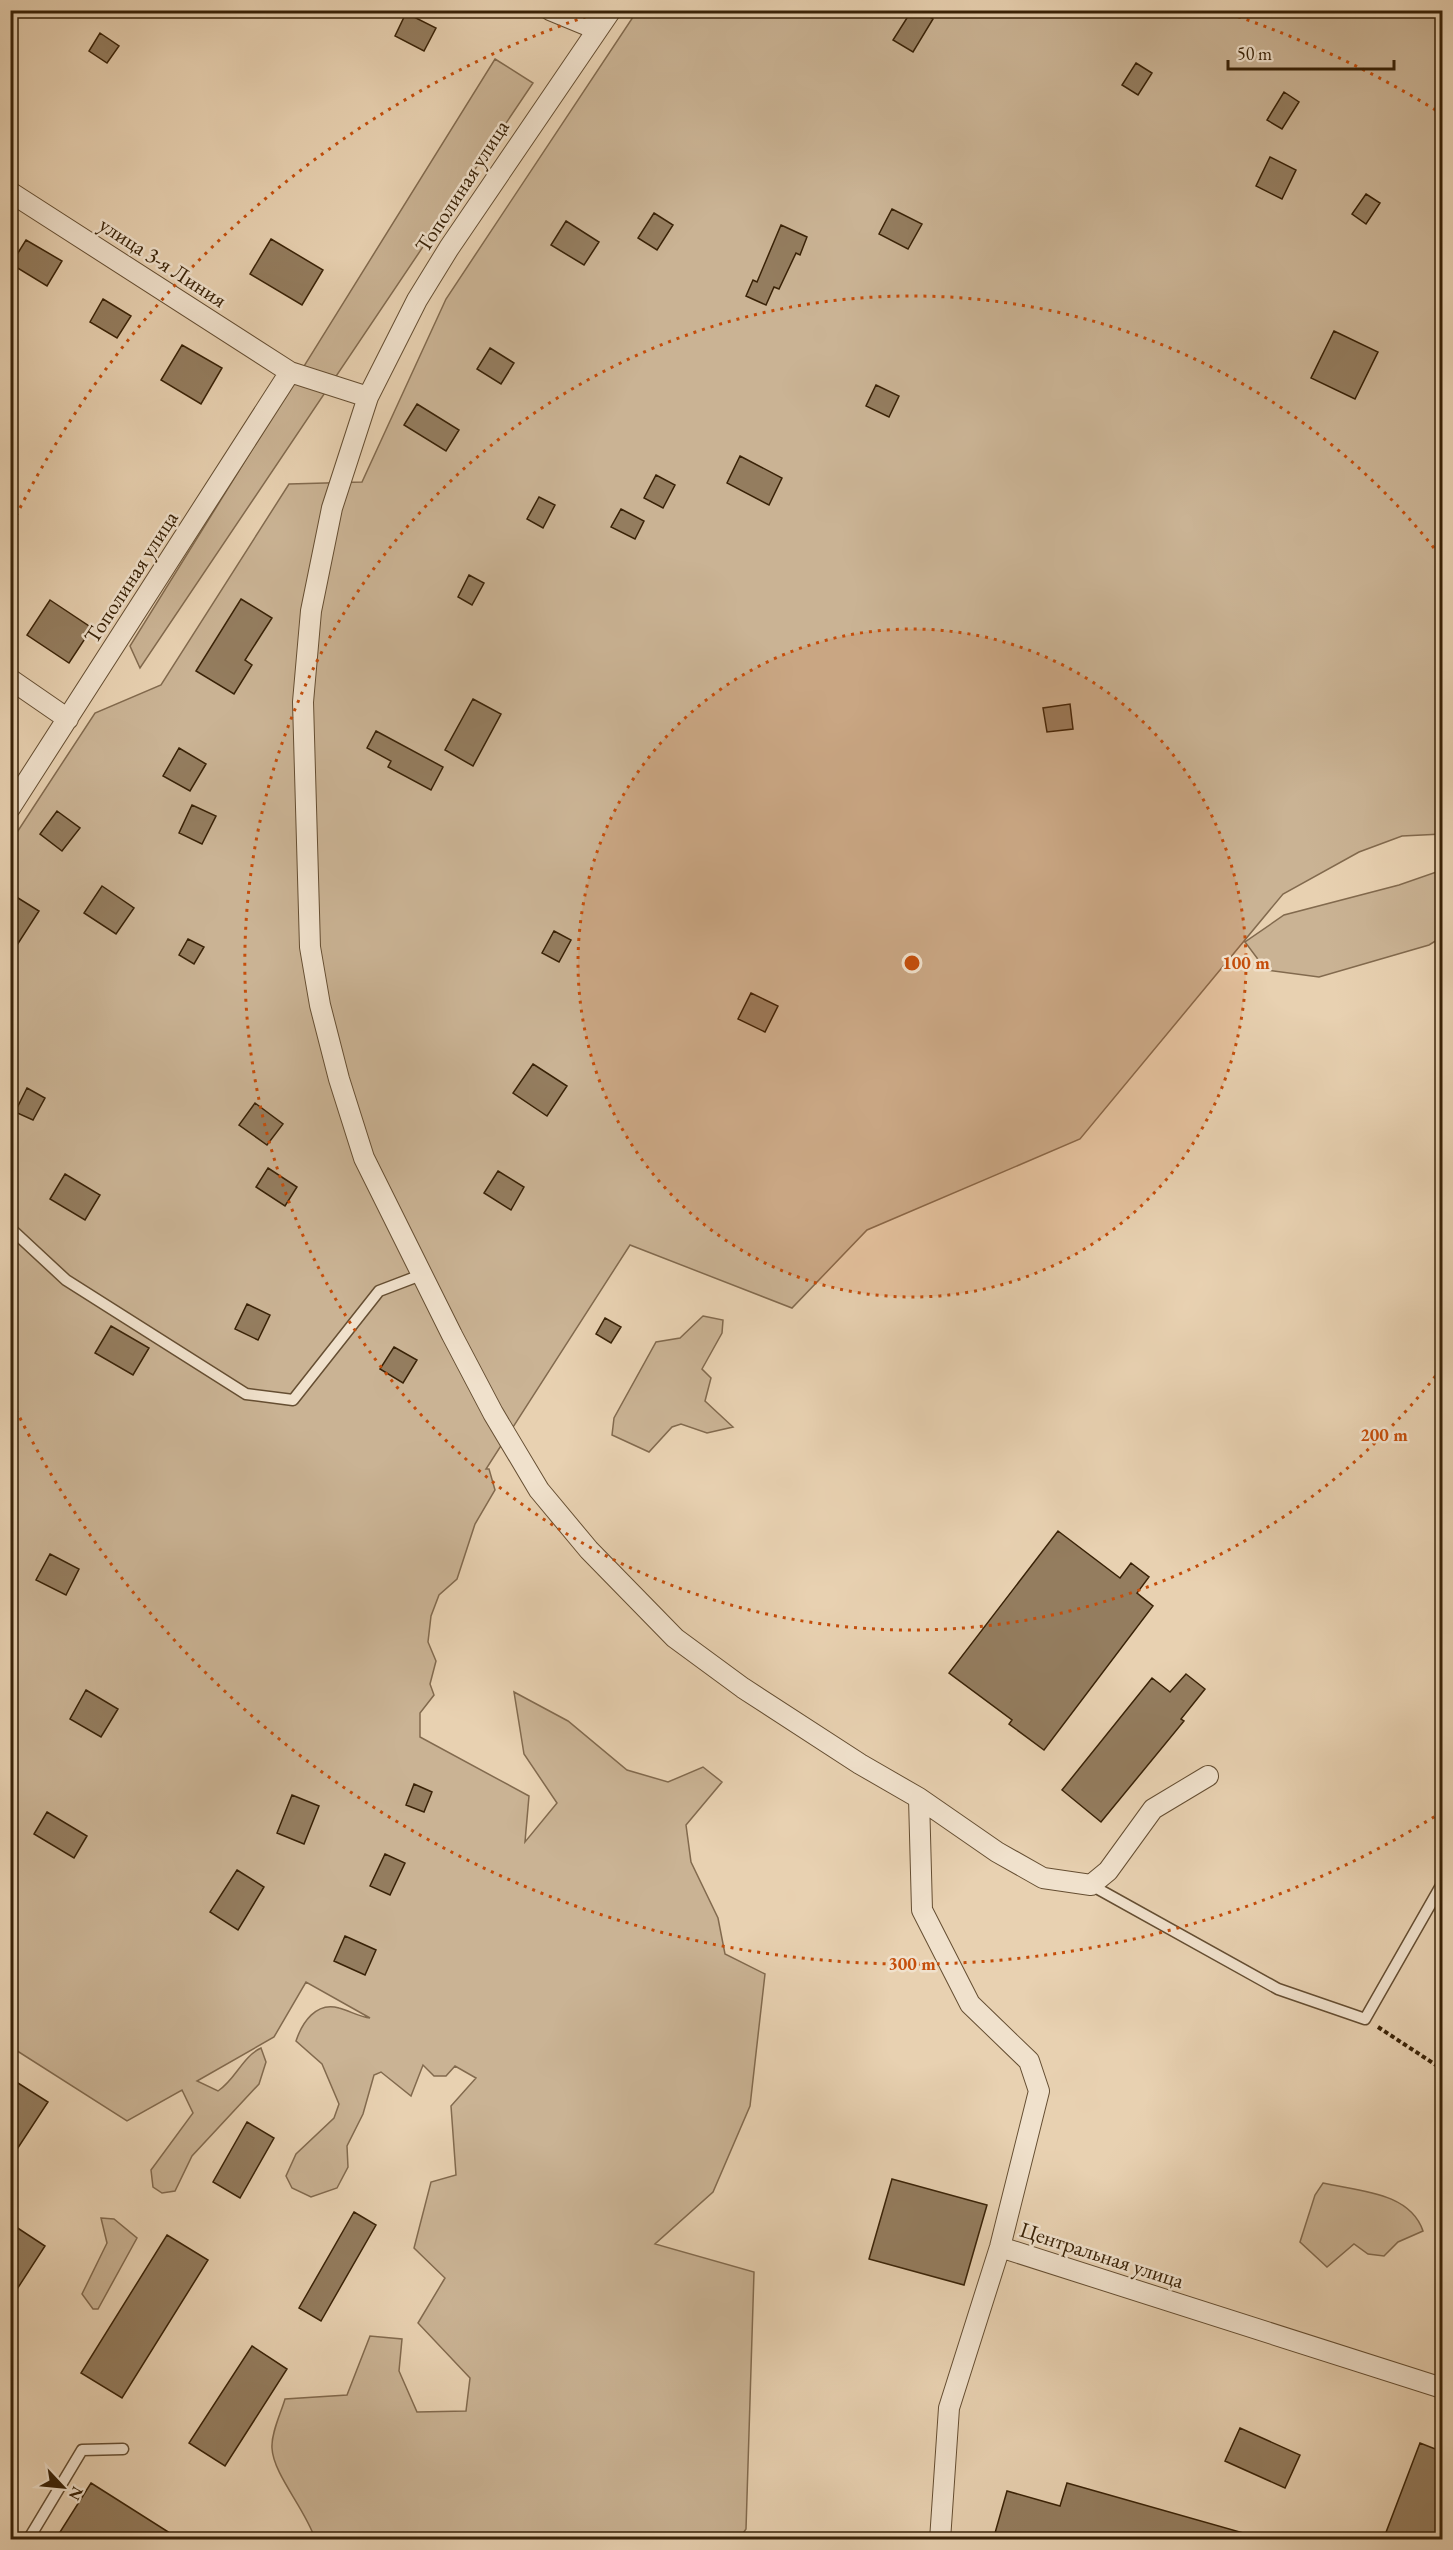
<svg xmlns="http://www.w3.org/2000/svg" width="1453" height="2550" viewBox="0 0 1453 2550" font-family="'EB Garamond',serif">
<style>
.green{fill:#cab394;stroke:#826a4e;stroke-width:1.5}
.building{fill:#947d5f;stroke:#392207;stroke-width:1.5}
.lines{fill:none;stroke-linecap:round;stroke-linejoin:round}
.service-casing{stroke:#654e32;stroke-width:13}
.minor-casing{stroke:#654e32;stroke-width:22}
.path{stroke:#392207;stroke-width:4;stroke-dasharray:4.5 3;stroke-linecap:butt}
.service{stroke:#f0e1cc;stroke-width:10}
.minor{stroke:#f0e1cc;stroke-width:20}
.ring{fill:none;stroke:#c54e0b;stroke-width:3;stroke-dasharray:3 6}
.labels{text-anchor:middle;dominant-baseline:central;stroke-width:5;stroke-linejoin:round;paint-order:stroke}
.street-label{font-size:22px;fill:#392207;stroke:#f0e1cc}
.centre{fill:#c54e0b;stroke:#f0e1cc;stroke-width:3}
.ring-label{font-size:18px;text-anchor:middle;font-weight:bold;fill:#c54e0b;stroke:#f0e1cc;stroke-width:5;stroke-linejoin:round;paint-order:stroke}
</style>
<rect width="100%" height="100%" fill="#e8d1b1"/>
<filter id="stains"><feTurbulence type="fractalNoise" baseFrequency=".00333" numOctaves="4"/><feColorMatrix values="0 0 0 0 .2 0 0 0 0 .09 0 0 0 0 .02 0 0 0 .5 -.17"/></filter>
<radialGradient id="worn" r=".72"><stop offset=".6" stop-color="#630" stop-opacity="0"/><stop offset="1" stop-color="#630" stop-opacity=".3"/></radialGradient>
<path class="green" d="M637 11H1442V834L1402 836 1359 852 1283 894 1080 1139 867 1230 792 1308 630 1245 486 1469H489L495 1490 475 1524 457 1579 439 1595 431 1616 428 1642 436 1661 430 1684 434 1695 420 1713V1737L529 1796 525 1842 557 1803 524 1754 514 1692 568 1721 627 1770 668 1782 703 1767 722 1782 686 1825 691 1862 718 1918 725 1954 765 1974 750 2106 713 2192 655 2244 754 2272 746 2529 739 2539H315C306 2510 273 2474 272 2448 271 2433 281 2413 285 2399L347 2395 370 2336 402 2339 399 2371 417 2412 466 2411 470 2378 418 2323 445 2278 414 2248 431 2182 456 2175 451 2106 476 2078 455 2066 446 2076H434L423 2065 411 2096 381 2072 374 2075 363 2114 347 2146 348 2167 337 2188 311 2197 292 2188 286 2176 296 2154 334 2118 339 2104 322 2064 296 2041C302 2023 316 2001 339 2008 350 2011 360 2017 370 2018L306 1982 274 2037 197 2081 218 2091C236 2079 242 2057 261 2048L266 2062 259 2084 192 2156 175 2191 162 2193 153 2187 151 2170 193 2113 182 2090 127 2121 11 2047 10 843 95 713 161 685 289 484 362 482 446 299Z
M495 59 533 83 140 668 130 646Z
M1442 870V937L1429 945 1319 977 1266 970 1245 942 1284 915 1399 885Z
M703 1316 723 1320 722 1333 702 1369 711 1378 705 1401 733 1427 707 1433 681 1424 672 1427 649 1452 612 1435 614 1418 656 1342 680 1338Z
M1323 2183C1358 2191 1410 2192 1423 2231L1398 2242 1384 2256 1368 2254 1354 2244 1327 2267 1300 2242 1315 2195Z
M101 2218 114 2219 137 2238 98 2309H93L82 2294 107 2243Z"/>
<path class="building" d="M912 10H919L933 19 913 52 893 40Z
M406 13 436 28 424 51 395 36Z
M100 33 119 46 107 63 89 51Z
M1136 63 1152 73 1138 95 1122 85Z
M1284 92 1299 102 1282 129 1267 120Z
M1270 157 1296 170 1282 199 1256 186Z
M1366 194 1380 203 1366 224 1352 214Z
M892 209 922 224 908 249 879 234Z
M654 213 673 225 657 250 638 238Z
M566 221 599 242 584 265 551 245Z
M781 225 807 237 800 255 796 253 779 289 774 287 766 305 746 296 753 280 757 282Z
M271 239 323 270 302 305 250 274Z
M26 240 62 261 47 286 11 264Z
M103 299 131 316 117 338 90 322Z
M1334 331 1378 352 1355 399 1311 378Z
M182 345 222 368 201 404 161 380Z
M490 348 514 363 501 384 477 369Z
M876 385 899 396 889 417 866 406Z
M417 404 459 430 446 451 404 425Z
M740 456 782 478 769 505 727 483Z
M656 475 675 485 663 508 644 498Z
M539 497 555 505 543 528 527 519Z
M621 509 644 521 635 539 611 527Z
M469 575 484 583 472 605 458 597Z
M241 599 272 618 245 660 252 665 234 694 196 671Z
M50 600 92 628 69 663 27 635Z
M473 699 501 714 473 766 445 750Z
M1070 704 1073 729 1047 732 1043 708Z
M376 731 443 767 431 790 388 767 391 761 367 748Z
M179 748 206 764 190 791 163 776Z
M192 805 216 816 202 844 179 833Z
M57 811 80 828 62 851 40 834Z
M102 886 134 908 116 934 84 913Z
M10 893 39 911 10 956Z
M554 931 571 940 559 962 542 953Z
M188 939 204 947 194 964 179 955Z
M751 993 778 1006 765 1032 738 1019Z
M533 1064 567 1086 547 1116 513 1093Z
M27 1088 45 1098 33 1120 15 1112Z
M255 1103 283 1124 267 1145 239 1125Z
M268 1168 297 1187 285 1206 256 1187Z
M498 1171 524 1187 511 1210 484 1193Z
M65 1174 100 1195 85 1220 50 1199Z
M247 1304 270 1315 258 1340 235 1329Z
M605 1318 621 1327 611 1343 596 1334Z
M111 1326 149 1348 133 1375 95 1353Z
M394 1347 417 1360 403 1383 380 1369Z
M1058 1531 1120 1578 1131 1563 1149 1577 1137 1593 1153 1606 1044 1750 1009 1724 1012 1720 949 1673Z
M50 1554 79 1569 66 1595 36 1580Z
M1186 1674 1205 1689 1181 1719 1184 1721 1101 1822 1062 1790 1152 1678 1170 1692Z
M86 1690 118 1709 101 1737 70 1719Z
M414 1784 432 1792 424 1812 406 1805Z
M292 1795 319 1806 304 1844 277 1833Z
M47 1812 87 1836 74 1858 34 1834Z
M385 1854 405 1863 390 1895 370 1886Z
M237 1870 264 1887 238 1930 210 1912Z
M345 1936 376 1950 365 1975 334 1961Z
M10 2078 48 2102 10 2160Z
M247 2122 274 2138 240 2198 213 2182Z
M892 2179 987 2205 964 2285 869 2259Z
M354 2212 376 2225 321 2321 299 2308Z
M10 2223 45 2246 10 2300Z
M167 2235 208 2260 122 2398 81 2373Z
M252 2346 287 2369 225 2466 189 2443Z
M1240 2428 1300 2455 1285 2488 1225 2461Z
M1420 2443 1443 2452V2539L1429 2533 1426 2540H1395L1385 2535Z
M91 2483 181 2540H55Z
M1067 2483 1247 2534V2540H993L1007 2491 1060 2506Z"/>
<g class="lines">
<g class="service-casing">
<path id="service" d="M10 1228 66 1280 246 1394 293 1400 379 1291 421 1275
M1091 1885 1278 1989 1365 2019 1442 1884
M28 2540 82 2450 123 2449"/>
</g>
<g class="minor-casing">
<path id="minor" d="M550 10 596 29
M611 10 449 248 417 300 368 397 332 508 311 611 303 702 310 947 320 1005 339 1079 364 1158 452 1335 493 1413 539 1490 589 1550 675 1638 743 1688 860 1764 919 1798 997 1852 1043 1878 1091 1885 1108 1871 1153 1809 1208 1776
M10 192 290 372 368 397
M10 679 68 719
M10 808 290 372
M919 1798 922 1910 970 2004 1029 2061 1039 2091 1000 2247 949 2408 940 2540
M1000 2247 1442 2388"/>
</g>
<path class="path" d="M1378 2027 1442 2069"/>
<use href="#service" class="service"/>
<use href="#minor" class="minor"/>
</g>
<circle cx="912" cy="963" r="334" fill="#c54e0b" fill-opacity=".12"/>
<g class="ring">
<circle cx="912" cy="963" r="334"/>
<path d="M1441 1369A667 667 0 1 1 1441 557"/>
<path d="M1442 1812A1001 1001 0 0 1 12 1402M12 524A1001 1001 0 0 1 603 11M1221 11A1001 1001 0 0 1 1442 114"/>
</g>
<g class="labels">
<g class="street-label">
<text transform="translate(462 186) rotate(-57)">Тополиная улица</text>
<text transform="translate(163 262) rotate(33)">улица 3-я Линия</text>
<text transform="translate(131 577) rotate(-57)">Тополиная улица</text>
<text transform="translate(1102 2255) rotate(18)">Центральная улица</text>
</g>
</g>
<circle cx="912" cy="963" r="9" class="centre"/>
<g class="ring-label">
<text x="1246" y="969">100 m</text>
<text x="1384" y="1441">200 m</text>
<text x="912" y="1970">300 m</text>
</g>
<rect width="1453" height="2550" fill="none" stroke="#e8d1b1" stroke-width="36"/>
<rect x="12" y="12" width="1429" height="2526" fill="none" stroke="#392207" stroke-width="3"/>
<rect x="18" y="18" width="1417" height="2514" fill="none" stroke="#392207" stroke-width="1.5"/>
<g transform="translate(63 2487) rotate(116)" stroke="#f0e1cc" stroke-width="4.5" paint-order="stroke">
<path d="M0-4.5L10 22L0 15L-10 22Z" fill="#392207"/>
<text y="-9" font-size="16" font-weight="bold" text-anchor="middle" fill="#392207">N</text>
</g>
<path d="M1228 60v9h166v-9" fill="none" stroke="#392207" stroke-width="3"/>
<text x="1237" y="60" font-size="18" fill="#392207" stroke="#f0e1cc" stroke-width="4.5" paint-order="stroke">50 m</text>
<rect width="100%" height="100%" filter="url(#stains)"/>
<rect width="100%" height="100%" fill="url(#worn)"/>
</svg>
